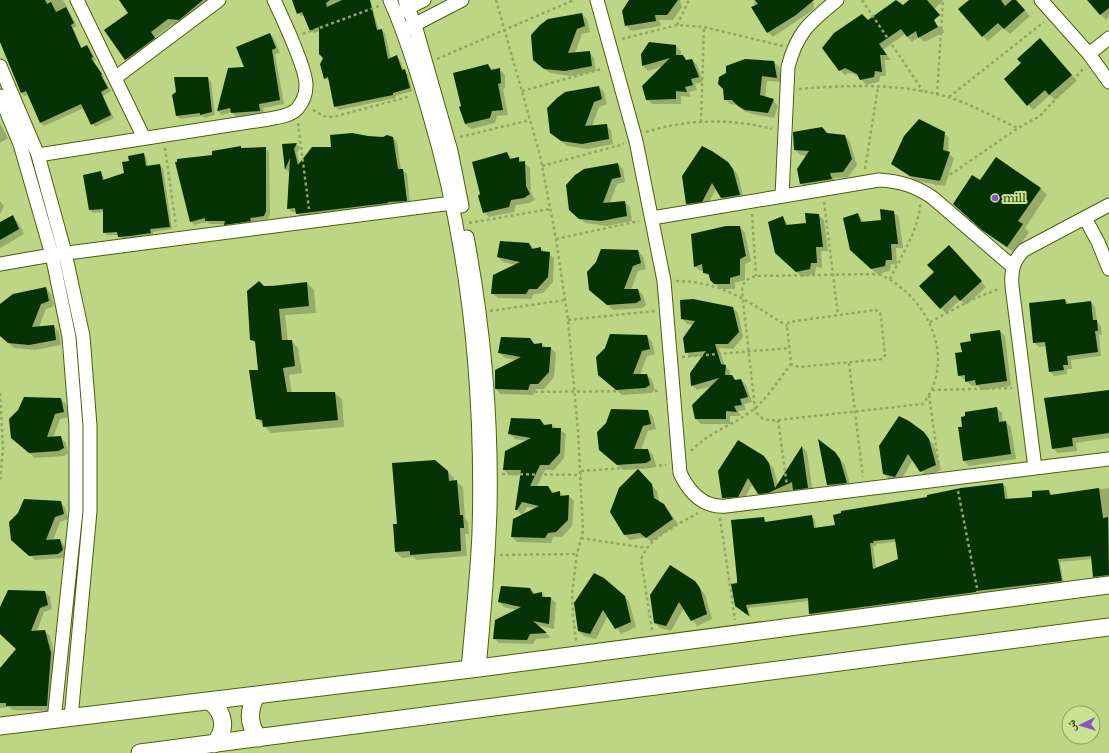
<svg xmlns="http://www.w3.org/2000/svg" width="1109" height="753" viewBox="0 0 1109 753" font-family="'Libre Baskerville','Noto Naskh Arabic',serif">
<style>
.shadow{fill:#0003;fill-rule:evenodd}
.building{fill:#063306;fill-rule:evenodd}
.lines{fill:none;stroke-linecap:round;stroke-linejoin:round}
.minor-casing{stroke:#4c6006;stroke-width:15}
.tertiary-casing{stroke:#4c6006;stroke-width:19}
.path{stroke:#92a664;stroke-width:2.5;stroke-dasharray:3 3;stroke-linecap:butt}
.minor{stroke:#fff;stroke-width:13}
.tertiary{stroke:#fff;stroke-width:17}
.poi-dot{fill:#8a51c9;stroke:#cae392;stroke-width:1.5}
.labels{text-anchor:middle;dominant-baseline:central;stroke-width:4;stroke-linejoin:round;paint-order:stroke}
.poi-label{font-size:11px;fill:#303a19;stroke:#cae392;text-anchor:start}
</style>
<rect width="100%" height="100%" fill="#bdd685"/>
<path class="shadow" d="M0 0H63L77 26 73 28 82 48 87 46 90 49 96 60 93 61 104 77 103 78 111 91 103 96 114 118 95 127 84 108 44 126 41 123 28 94 25 96 21 93 0 24Z
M120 0H212L184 25 173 24 155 37 159 43 131 64 105 31 129 13Z
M293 0H370L379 30H381L385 33 391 59 396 57 400 60 404 71 408 74 412 91 395 96 396 98 339 110 335 106 330 81 325 78V58L320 31 314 33 311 30 305 15 301 16 298 13Z
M631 0H680L682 7 673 20H659L661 26 631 31 626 25Z
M754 0H812L814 3 813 10 773 37 768 32 755 6Z
M924 0H942L943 1 933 10Z
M971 0H1016L1030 16 1010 34 1003 28 988 41 983 36Z
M1089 0H1109V17L1106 20Z
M896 2 940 27 945 32 924 42 919 37 912 42 905 34 883 50 891 60H885L886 76H880L879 82 866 85 860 77 850 73 845 75 840 70 868 21Z
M582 14 587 19 590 32 582 34 575 53 589 52 594 58 596 71 571 76 550 73 540 65Z
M270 34 274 38 280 53 275 54 284 104 263 108 264 115 236 117 232 112 222 115 218 111 229 69 245 67Z
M1045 44 1077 81 1055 100 1050 95 1033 110 1005 79Z
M676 46 681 51V56L687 61 692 60 697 65 703 82 695 84 697 90 689 92 691 97 681 96V104H652L647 99 663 66 648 71 643 66Z
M774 62 779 67 781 82 767 81 765 98 773 100 778 106 774 118 752 114 744 111 737 105 730 104 725 99Z
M488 65 493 70 499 69 505 75V88L503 89 508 115 497 116 495 123 471 129 465 124Z
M208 78 211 82 215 115 204 118 203 116 180 119 177 116Z
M599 87 604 92 607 104 599 107 592 126 606 125 611 130 613 144 588 149 567 146 551 132Z
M0 123 8 138 0 143Z
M944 133 949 138 948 153 954 158 945 186 916 181 892 164Z
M827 134 845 136 850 142 857 165 848 177 834 178 836 184 806 188 801 183 807 156 800 155 795 150Z
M368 137 393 138 397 142 401 170 407 173 410 204 301 218 297 212H292L288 208 290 169 289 172 286 169 283 145 296 144 300 147 297 153 300 164 333 148Z
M240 147 242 149 265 148 269 152 270 215 268 219 253 221 254 224 228 228 225 224H210L207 222 194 225 191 221 213 156Z
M507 153 512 159 518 158 530 168 531 192 535 200 529 203 516 205 514 212 489 217 484 212Z
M143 154 146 157 148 166 160 165 163 168 172 229 153 232V235L122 240 119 235H107L104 232V212L93 213 90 210 101 173 105 180 125 173 130 162Z
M617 164 623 169 625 182 617 184 610 203 625 202 630 207 632 221 606 226 586 223 575 215Z
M733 169 738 175 744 200 727 203 716 189 707 206 692 209 687 204 683 177Z
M980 182 1040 188 1047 195 1025 228 1029 232 1015 253 991 237 954 204Z
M0 201 4 206 0 214Z
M893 212 899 217 903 248H896L897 265 891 264 890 271 877 274 857 255 858 214 864 223 882 221Z
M818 215 824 220 828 251H821L822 268 816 267 815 274 802 277 781 258 783 218 789 226 807 224Z
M13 217 18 222 24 234 0 248V223Z
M740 227 745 233 751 261 745 264V280L735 283V289H720L703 270 700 271 694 266Z
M529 244 534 249 540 248 554 258 553 282 543 293 534 294 531 299 498 298 492 293 516 265 503 262 498 257Z
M638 251 643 256 646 269 638 271 631 290H638L643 295 646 305 642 308 613 310 594 293Z
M954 252 986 287 966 305 960 300 946 313 941 308 935 272Z
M307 283 314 290 316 313 285 315 288 341H291L298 348 302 373 289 375 292 393H335L342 399 344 427 271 433 257 418 259 371 257 345 251 339 264 286Z
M46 288 51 294 54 306 46 309 39 327 54 326 59 332 61 345 35 350 14 348 0 335V306Z
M1065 300 1070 305 1091 302 1095 307 1097 322 1101 326 1102 335H1099L1101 356 1071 360 1072 369H1067V374L1054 376 1050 371 1047 346 1039 347 1034 342Z
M733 308 738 313 743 337 733 349 719 348 725 366 730 371V376L737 381 741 380 746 385 752 402 744 404 746 410 738 411 741 416H730V424H701L696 419 712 386 697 390 692 385 703 356 691 357 686 352 694 325 687 324 682 318Z
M1000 331 1005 336 1011 386 982 390 978 386H972L959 375 972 342Z
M647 336 652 342 655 354 647 356 640 375H647L652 380 655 390 651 393 622 395 605 380Z
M530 339 536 345 542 344 546 348H551L556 353 554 377 544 389H536L533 395 501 394 496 389 517 360 505 358 499 352Z
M1109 392V438L1076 443 1077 451 1058 453 1053 448Z
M60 399 66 404 69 417 60 419 53 438 60 437 66 443 68 453 64 456 35 458 18 443Z
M996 408 1002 413 1003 422H1006L1011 427 1016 459 969 466 964 461 963 428Z
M648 411 653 417 656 429 648 431 641 450H648L653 455 656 466 652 468 623 470 604 453Z
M540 420 546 426 552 425 566 434 564 458 554 470H545L537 487H548L554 493 560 492 564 497 569 496 574 501 572 526 562 537H553L551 543 517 542 512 537 514 519 522 515 516 509 522 475H509L504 470 527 441 515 439 509 433ZM527 507 536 509 523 515Z
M923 433 934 445 941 470 926 477 913 459 900 482 889 479 884 474Z
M819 442 834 453 845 465 851 488 834 490 828 485Z
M802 447 807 452 813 493 799 494 793 489 774 498 765 499 753 483 743 501 728 503 723 498 763 457 774 469 778 485Z
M638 471 657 491 659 502 669 511 678 524 651 542 646 537 630 540 625 535Z
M448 472 454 478V482H457L463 487 465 518 468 522 469 534H465L467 556 417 560 413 557 402 558 396 552 394 525H398Z
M1003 484 1006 487 1008 499 1033 498 1049 491 1052 495 1109 488V579L1098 580 1094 576 1092 559 1060 562 1064 584 813 617 810 614 809 601 748 608 751 617 736 606 738 584 763 518 767 523 812 517 815 520 816 528 837 525ZM896 542 899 560 876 569 873 546H876V544Z
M60 502 65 507 68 519 60 522 53 540H60L65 546 68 556 64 558 35 560 18 546 19 513Z
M694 582 705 594 712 619 697 626 684 608 671 631 660 628 655 623Z
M530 589 536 594 542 593 546 598H551L556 603 554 629 536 625 551 638 536 639 533 644 499 643 494 638 517 610 504 607 499 602Z
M45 592 50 597 52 609 44 612 37 631H45L50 636 55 658 52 711 12 710 9 707 0 708V667H2L17 650 0 634V608Z
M624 596 629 602 636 627 621 634 608 615 596 639 584 636 579 631 575 603Z"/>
<path class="building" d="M0 0H45L47 4 51 2 56 12 66 7 74 23 71 25 81 48 87 45 93 57 91 58 102 74 101 75 108 88 101 92 111 115 91 125 81 104 40 123 26 91 21 93 0 42Z
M119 0H203L179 20 168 19 151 32 155 38 125 60 104 30 128 13Z
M292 0H330L326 3 327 7 342 0H370L377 30 382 29 388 59 397 55 402 70 405 69 410 88 393 93V95L334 107 328 77 324 79 320 64 323 58 319 54V27L310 31 302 12 297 14Z
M629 0H678L667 15H655L656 21 625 26 622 11Z
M755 0H814L796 15 767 33 751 7 758 4Z
M896 0 903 5 909 0H927L940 15 934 20 938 27 918 38 916 31 907 37 901 29 879 44 887 55H880L882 72 875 71 874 77 860 80 857 74 845 68 839 71 822 48 834 33 862 14 868 20Z
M969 0H1001L1005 6 1012 0H1016L1025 10 1004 29 998 23 982 37 958 9Z
M1087 0H1109V8L1100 15Z
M582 13 585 26 577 29 568 53 590 51 592 66 565 71 544 69 533 60 531 35 540 25 548 19Z
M270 33 276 48 272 50 280 100 259 104 260 111 231 113 230 108 217 111 228 68 244 67 236 47Z
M1040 38 1072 75 1049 95 1045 90 1027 106 1004 79 1021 63 1017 59Z
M649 42 676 45V55H683L686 60 692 59 699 77 691 79 693 85 685 87 687 92 676 91V99L646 100 642 86 670 58 642 66 641 54Z
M745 59 774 61 777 78 762 76 760 95 774 99 768 113 745 110 738 106 732 100H724L723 89 718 84 719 77 726 73V66Z
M488 64 491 70 500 68 501 83 498 84 503 110 492 111 490 118 465 124 459 107 461 106 453 73Z
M174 77H208L212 112 200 115V113L176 116 172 95 176 92Z
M599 86 602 99 594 102 585 126 607 124 609 139 582 144 561 141 550 133 547 108 557 98 565 92Z
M919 119 945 132 943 150 950 152 940 181 910 176 891 164 904 136Z
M822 127 827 133 845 135 852 159 843 172 830 173 832 179 800 184 797 169 809 151 794 150 793 132Z
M352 133 368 136 383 137 387 135 393 137 398 169H403L407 201 388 202V203L296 214 295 208 287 209 290 158 285 170 282 144 297 143 294 149 298 165 312 147H331L330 135Z
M241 146V148L266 147V211L264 216 250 218 251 221 224 225 225 221H205V218L190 222 175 162H177V159L212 155V151Z
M702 146 712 151 728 162 733 169 740 195 721 198 712 183 702 202 686 204 682 176Z
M507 152 510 159 519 157V162L525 161 526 186 530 194 524 198 511 200 509 207 483 213 478 196 480 194 472 162Z
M144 153 146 166 160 164 170 227 150 229 151 233 130 236 118 237 117 232 103 233V209L89 210 83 175 101 171 103 180 124 173 122 162 129 161 128 156Z
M996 157 1041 188 1018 221 1023 224 1007 247 982 230 953 204 972 175 980 180Z
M618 163 621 177 612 179 603 203 625 201 627 216 601 221 579 219 569 210 566 185 575 175 584 169Z
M880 209 894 211 898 244H891L892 260H886L885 266 871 269 850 250 843 218 858 213 861 222 881 220Z
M805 213 819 214 823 247H816L817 263H811L810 269 796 272 775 253 768 222 783 216 786 225 806 223Z
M13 215 19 229 0 240V222Z
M726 226H740L746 256 740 259V275L730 278V284H714L710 280 709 274 703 273 702 264 694 267 691 234Z
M500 241 529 243 532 249 541 247V251L550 252 548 277 537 289H529L526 294H491L493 275 520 262 497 257Z
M949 245 982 281 960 301 955 295 940 309 919 286 934 272 927 265Z
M601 249 638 250 641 263 633 266 624 289H638L641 300 636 303 607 305 589 290 587 272 596 262Z
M259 281 264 286H273L307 282 309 306 279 309 282 340H292L295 366 283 368 287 392H335L338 420 263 427 262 420 256 419 249 370H258L255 341 250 340 247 291Z
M46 287 49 301 41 304 32 327 54 325 56 340 29 345 8 343 0 336V304L13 294Z
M693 299 733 307 739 332 728 344H715L721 364 726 365 725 375H732L735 380 741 379 748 397 740 399 742 405 734 406 737 412 726 411V419H695L692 405 719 378 691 386 690 373 706 351 685 353 683 338 695 321 681 319 680 300Z
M1065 299 1066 304 1091 301 1093 320H1097L1098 331H1095L1098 352 1067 356 1068 365H1063L1064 370 1049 372 1045 342 1033 343 1029 303Z
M1000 330 1007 381 976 385 975 380 965 382V375L958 376 955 353 962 352 960 343 971 341 970 334Z
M610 334 647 335 650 349 642 351 633 374H647L650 385 645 388 616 390 598 375 596 357 605 348Z
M501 337 530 338 534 344 542 343V347H551L549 372 538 384H530L528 390 495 389V370L521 357 498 353Z
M1109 390V433L1072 438 1073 446 1052 449 1044 398Z
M24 397 61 398 64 412 55 414 47 437 61 436 64 448 58 451 29 453 11 438 9 419 18 410Z
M997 407 999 422 1006 421 1011 454 963 461 958 427H962L961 417 965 416V412Z
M611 409 648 410 651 424 643 426 634 449H648L651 460 646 463 617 465 599 450 597 432 606 423Z
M899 416 909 421 924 432 929 439 936 465 920 472 908 454 895 477 883 474 879 446Z
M511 418 540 419 544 425 552 424V428H561L560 453 549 465H540L530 486H548L552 493 560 491V496L569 495 568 520 556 532 548 533 545 538 511 537 513 519 539 506 522 502 517 510H515L521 470H503L505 451 531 438 508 434Z
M818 439 835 452 840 459 847 483 827 485Z
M738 440 764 456 769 463 775 488 802 446 808 488 793 490 792 482 768 493 758 494 748 478 738 497 722 498 718 471Z
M435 460 448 471 449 481 457 480 460 515H463L464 528H460L461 551 410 555V551L395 552 393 524H397L392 463Z
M638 469 652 484 654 498 664 504 673 519 646 538 640 533 624 535 610 512 619 488Z
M1003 483 1005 499 1032 497V491L1049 490 1050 495 1099 488 1103 518 1108 517 1109 575 1093 577 1091 556 1058 559 1062 581 976 591V592L809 614 808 598 746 605 749 616 735 606 731 584 737 583V579L731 520 764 517 765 522 812 515 814 528 835 525 833 515 841 513V511L927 497V495L961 488ZM895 539 898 559 873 569 870 543H874L873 541Z
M24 499 61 501 64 514 55 517 46 540 60 539 63 550 58 554 29 556 11 540 9 522 18 513Z
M670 565 695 581 700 588 707 614 691 621 679 602 666 626 654 623 650 595Z
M594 573 604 578 625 596 631 622 615 629 603 610 590 634 578 631 574 603Z
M501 586 530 588 533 594 542 592V597H551L549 624 533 621 547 633 530 634 527 640 493 639 495 620 521 607 498 602Z
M8 590 45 591 48 605 40 608 31 631 45 630 51 653 47 706H6V703H0V668L16 649 0 634V607Z"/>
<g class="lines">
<g class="minor-casing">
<path id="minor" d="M77 0 144 138
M390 0C406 36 418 75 429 113 469 248 483 392 479 533 477 578 472 624 468 669
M405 0 415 25 451 151 462 206
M597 0 636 141 664 281 680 473C689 492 703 508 726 506L1109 459
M1041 0 1089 54 1109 82
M400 12 424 0
M408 28 462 0
M1089 54 1109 38
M0 66 38 155 65 253 83 336 90 426V511L71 718
M115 78 219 0
M0 96 20 144 52 255 69 337 76 426V511L54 720
M38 155 269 119C279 117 290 116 297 109 303 102 306 95 306 86 307 70 282 17 274 0
M782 196 788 67C797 32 810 22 837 0
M652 218 879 180C900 181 916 186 933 198L1012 266
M1085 218 1098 242 1109 269
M467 237C484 327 492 420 490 511 488 563 484 616 479 668
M0 264 52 255 452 203
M1035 468 1012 286C1011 270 1013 261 1024 250L1109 205"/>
</g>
<g class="tertiary-casing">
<path id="tertiary" d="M256 696C248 711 248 725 259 738
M210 701C225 713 227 730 214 744
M0 726 479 668 1109 585
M140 753 1109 627"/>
</g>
<path class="path" d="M496 0 540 155 556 239 568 320 578 431 583 531 577 554 572 594 573 614 576 641
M862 0 923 91
M677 25 689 0
M303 34 379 6
M622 39 677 25 704 27 783 46
M437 59 574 0
M799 89C848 85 900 83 948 97 971 104 995 118 1018 128
M522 91 602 69
M937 95 943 0
M949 97 1044 22
M313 110 324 116 333 117 411 96
M701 122 704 27
M298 123 309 209
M646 132C687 119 731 118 772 129
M460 137 530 120
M165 148 176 226
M542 166 624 144
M865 169 878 87
M935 185 1018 128 1040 116 1084 68
M824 202 838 315
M752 214 756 276
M469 223 550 209
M556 239 639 221
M879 274C927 295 958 358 923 404L778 420C768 421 759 420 755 409L742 292C742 283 747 278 756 276Z
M890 279C901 256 919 230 920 204
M676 281C722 281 750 303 787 326
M875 310 880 312 881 317 885 355 883 359 799 367 791 364 787 326 789 322Z
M490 311 565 300
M568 320 655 311
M930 322 973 299 999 289
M682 357 789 348
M849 363 863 477
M932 390 1012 388
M499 392 660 391
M0 393 3 448 0 482
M929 395 939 467
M778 420 787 486
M691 451C709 432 733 425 753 410 765 401 781 377 791 364
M581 471 666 465
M502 474 581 475
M958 491 977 588
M720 518 735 620
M581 538 646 548
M500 555 577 554
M652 630 641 560C647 538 679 524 698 513"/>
<use href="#minor" class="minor"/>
<use href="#tertiary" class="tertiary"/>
</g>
<circle class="poi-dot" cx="995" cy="198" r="4"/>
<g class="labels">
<g class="poi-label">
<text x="1003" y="198">mill</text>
</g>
</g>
<g transform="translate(1081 725) rotate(266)"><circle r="19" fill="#cae392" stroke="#8c9f62"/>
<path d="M0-3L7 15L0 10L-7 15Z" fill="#8a51c9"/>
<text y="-6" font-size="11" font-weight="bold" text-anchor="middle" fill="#303a19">ش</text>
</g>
</svg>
